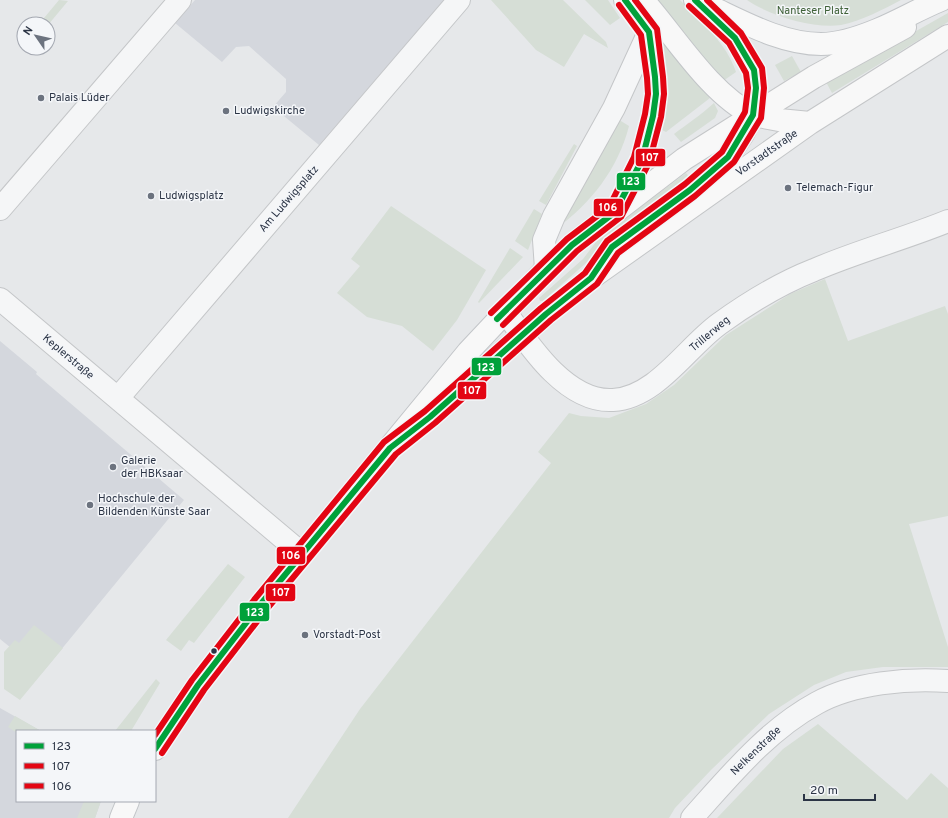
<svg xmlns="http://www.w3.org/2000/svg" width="948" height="818" viewBox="0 0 948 818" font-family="Overpass,sans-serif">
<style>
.built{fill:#d4d7dd}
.green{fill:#d6ded6}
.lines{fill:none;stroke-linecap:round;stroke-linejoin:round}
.street-casing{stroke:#c4c6c8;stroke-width:24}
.secondary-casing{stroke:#c4c6c8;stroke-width:24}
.primary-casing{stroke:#c2c5c8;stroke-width:24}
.street{stroke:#f5f6f7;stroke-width:22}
.secondary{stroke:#f8f8f8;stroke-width:22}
.primary{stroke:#f8f8f8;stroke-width:22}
.bus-1-casing{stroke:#f4f6f9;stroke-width:9}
.bus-2-casing{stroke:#f4f6f9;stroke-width:9}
.bus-3-casing{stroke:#f4f6f9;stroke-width:9}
.bus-1{stroke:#00a13a;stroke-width:6}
.bus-2{stroke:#e30513;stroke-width:6}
.bus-3{stroke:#e30513;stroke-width:6}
.poi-dot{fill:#6c737f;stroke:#f4f6f9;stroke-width:1.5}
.bus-dot{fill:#2b3445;stroke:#f4f6f9;stroke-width:1.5}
.labels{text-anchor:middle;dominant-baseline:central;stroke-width:3;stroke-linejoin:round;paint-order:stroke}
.park-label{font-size:11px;fill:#3f6138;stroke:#f4f6f9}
.poi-label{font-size:11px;fill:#2b3445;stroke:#f4f6f9;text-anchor:start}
.street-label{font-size:11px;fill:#2b3445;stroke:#f4f6f9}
.line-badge{stroke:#f4f6f9;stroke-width:1.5}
.badge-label{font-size:11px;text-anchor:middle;font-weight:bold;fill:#fff}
</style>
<rect width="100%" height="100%" fill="#e6e8ea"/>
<path class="built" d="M195 0H444L319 145 273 107 286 92V79L249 46 236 47 222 62 175 23Z
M0 341 37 372 36 374 184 500 42 673 0 639Z
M0 708 41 731H17V801H101L95 818H0Z"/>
<path class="green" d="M59 0 68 1 48 25 39 24Z
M491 0H563L606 42 608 48 584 34 564 67 536 50Z
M585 0H608L620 18 610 25Z
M656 0H680L684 4C704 25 727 44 736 72L723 81Z
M747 0H901C884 9 861 21 841 25 814 29 770 16 747 0Z
M948 13V22L832 93 826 82Z
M655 26 710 98 666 132 662 130 665 111 666 78Z
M792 56 801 72 784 81 775 65Z
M714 103 718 111 715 118 681 142 674 134C687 124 701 115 714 103Z
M616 118 629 126C618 169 591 203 556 229Z
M574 144 577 146 546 205 539 201Z
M686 173 690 178 602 242 586 263 543 301H540L539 298 583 259 599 238Z
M391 206 486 270 457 320 433 351 402 326 367 317 337 293 360 266 351 259Z
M534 209 542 214 528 250 515 241Z
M510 248 523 257 479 303 478 302Z
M825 279 848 341 945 306 948 314V516L909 524 948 647V667H883L846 672 814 685 769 714 711 770 675 808 669 818H288L360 709 551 463 538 452 569 413 581 416 609 418 646 404 674 385 726 335 790 294Z
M228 564 245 577 194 643 189 640 181 651 166 640Z
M34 625 63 648 20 700 4 689V652L15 640 19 643Z
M156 679 160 683 131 731H115Z
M15 716 41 731H17V733L8 727Z
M818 724 907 800 931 773 948 788V818H717L783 749Z
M84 801H101L95 818H77Z"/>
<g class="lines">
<g class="street-casing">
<path id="street" d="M0 209 180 0
M546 269 544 240 554 216 614 108 649 32
M0 299 301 553
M505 311C528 344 566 403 613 400 656 398 687 347 719 324 748 303 781 283 814 270 858 251 904 239 948 221
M118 398 459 0
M692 818C729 777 767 730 817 703 853 683 908 678 948 681"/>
</g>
<g class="secondary-casing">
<path id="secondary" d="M753 115 779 120 810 123
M615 212 684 159 814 77 905 27
M594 276 810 123 948 36"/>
</g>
<g class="primary-casing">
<path id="primary" d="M643 0C675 36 710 94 753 115
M711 7C745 23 783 44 821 44 839 44 860 37 877 30 899 21 919 9 941 0
M424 421 546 314 591 278 612 247 690 190 728 157 743 134 753 115 756 88 754 70 735 38 695 0
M155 749 198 685 260 605 468 352 546 269 572 245 615 212 631 184 642 160 653 116 656 94 655 77 649 32 645 25 625 0
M121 818 128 801"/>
</g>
<use href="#street" class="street"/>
<use href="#secondary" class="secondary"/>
<use href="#primary" class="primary"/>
<g class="bus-1-casing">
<path id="bus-1" d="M497 319 572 245 615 212 642 160 653 116 656 94 655 77 649 32 625 0
M155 749 198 685 260 605 390 448 430 417 546 314 591 278 612 247 690 190 728 157 753 115 756 88 754 70 735 38 695 0"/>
</g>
<g class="bus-2-casing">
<path id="bus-2" d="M503 325 577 251 621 217 649 163 661 117 664 94 663 77 657 29 635 0
M162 753 204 690 266 610 396 454 435 423 551 320 597 284 618 253 695 196 734 162 761 118 764 88 762 68 741 33 707 0"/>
</g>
<g class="bus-3-casing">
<path id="bus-3" d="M491 313 567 239 609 207 634 157 645 114 648 94 647 78 641 35 619 5
M155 735 192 680 254 600 384 442 425 411 541 308 585 273 607 241 685 184 722 152 745 112 748 88 746 73 729 43 689 6"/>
</g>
<use href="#bus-1" class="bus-1"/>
<use href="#bus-2" class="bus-2"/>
<use href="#bus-3" class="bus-3"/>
</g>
<g class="poi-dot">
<circle cx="41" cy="98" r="4"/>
<circle cx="226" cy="111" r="4"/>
<circle cx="788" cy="188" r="4"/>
<circle cx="151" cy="196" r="4"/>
<circle cx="113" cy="467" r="4"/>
<circle cx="90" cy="505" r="4"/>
<circle cx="305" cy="635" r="4"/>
</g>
<circle class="bus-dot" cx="214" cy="651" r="3.5"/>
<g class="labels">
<g class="park-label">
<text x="813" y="11">Nanteser Platz</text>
</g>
<g class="poi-label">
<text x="49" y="98">Palais Lüder</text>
<text x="234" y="111">Ludwigskirche</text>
<text x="796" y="188">Telemach-Figur</text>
<text x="159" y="196">Ludwigsplatz</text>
<text x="121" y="461">Galerie<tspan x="121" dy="13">der HBKsaar</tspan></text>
<text x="98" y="499">Hochschule der<tspan x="98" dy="13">Bildenden Künste Saar</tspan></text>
<text x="313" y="635">Vorstadt-Post</text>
</g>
<g class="street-label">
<text transform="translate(767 153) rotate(-35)">Vorstadtstraße</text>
<text transform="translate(289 199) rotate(-49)">Am Ludwigsplatz</text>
<text transform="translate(710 334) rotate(-40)">Trillerweg</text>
<text transform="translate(68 357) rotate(40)">Keplerstraße</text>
<text transform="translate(756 751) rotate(-44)">Nelkenstraße</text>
</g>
</g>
<g class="line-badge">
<rect x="635" y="148" width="31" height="19" rx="4" fill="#e30513"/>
<rect x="616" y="172" width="30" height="19" rx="4" fill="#00a13a"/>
<rect x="593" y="198" width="31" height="19" rx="4" fill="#e30513"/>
<rect x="471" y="357" width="31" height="19" rx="4" fill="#00a13a"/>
<rect x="457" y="381" width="30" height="19" rx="4" fill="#e30513"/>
<rect x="276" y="546" width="30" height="19" rx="4" fill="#e30513"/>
<rect x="265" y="583" width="31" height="19" rx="4" fill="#e30513"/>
<rect x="239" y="602" width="31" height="20" rx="4" fill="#00a13a"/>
</g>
<g class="badge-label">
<text x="650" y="161">107</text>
<text x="631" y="185">123</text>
<text x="608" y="211">106</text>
<text x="486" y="371">123</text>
<text x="472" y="394">107</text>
<text x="291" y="559">106</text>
<text x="281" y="596">107</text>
<text x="255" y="616">123</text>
</g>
<rect x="16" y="730" width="140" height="72" fill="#f4f6f9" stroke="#a4a8b1"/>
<rect x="24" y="743" width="20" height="6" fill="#00a13a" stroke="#a4a8b1"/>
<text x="52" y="750" font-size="12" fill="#2b3445">123</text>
<rect x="24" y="763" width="20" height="6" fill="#e30513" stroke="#a4a8b1"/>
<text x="52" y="770" font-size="12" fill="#2b3445">107</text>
<rect x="24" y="783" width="20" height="6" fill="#e30513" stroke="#a4a8b1"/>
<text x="52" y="790" font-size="12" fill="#2b3445">106</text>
<g transform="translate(36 36) rotate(304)"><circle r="19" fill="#f4f6f9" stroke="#a4a8b1"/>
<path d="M0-3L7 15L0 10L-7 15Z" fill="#6c737f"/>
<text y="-6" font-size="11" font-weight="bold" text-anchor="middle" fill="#2b3445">N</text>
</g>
<path d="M804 794v6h71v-6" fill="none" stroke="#2b3445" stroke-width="2"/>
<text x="810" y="794" font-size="12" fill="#2b3445" stroke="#f4f6f9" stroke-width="3" paint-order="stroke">20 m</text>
</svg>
